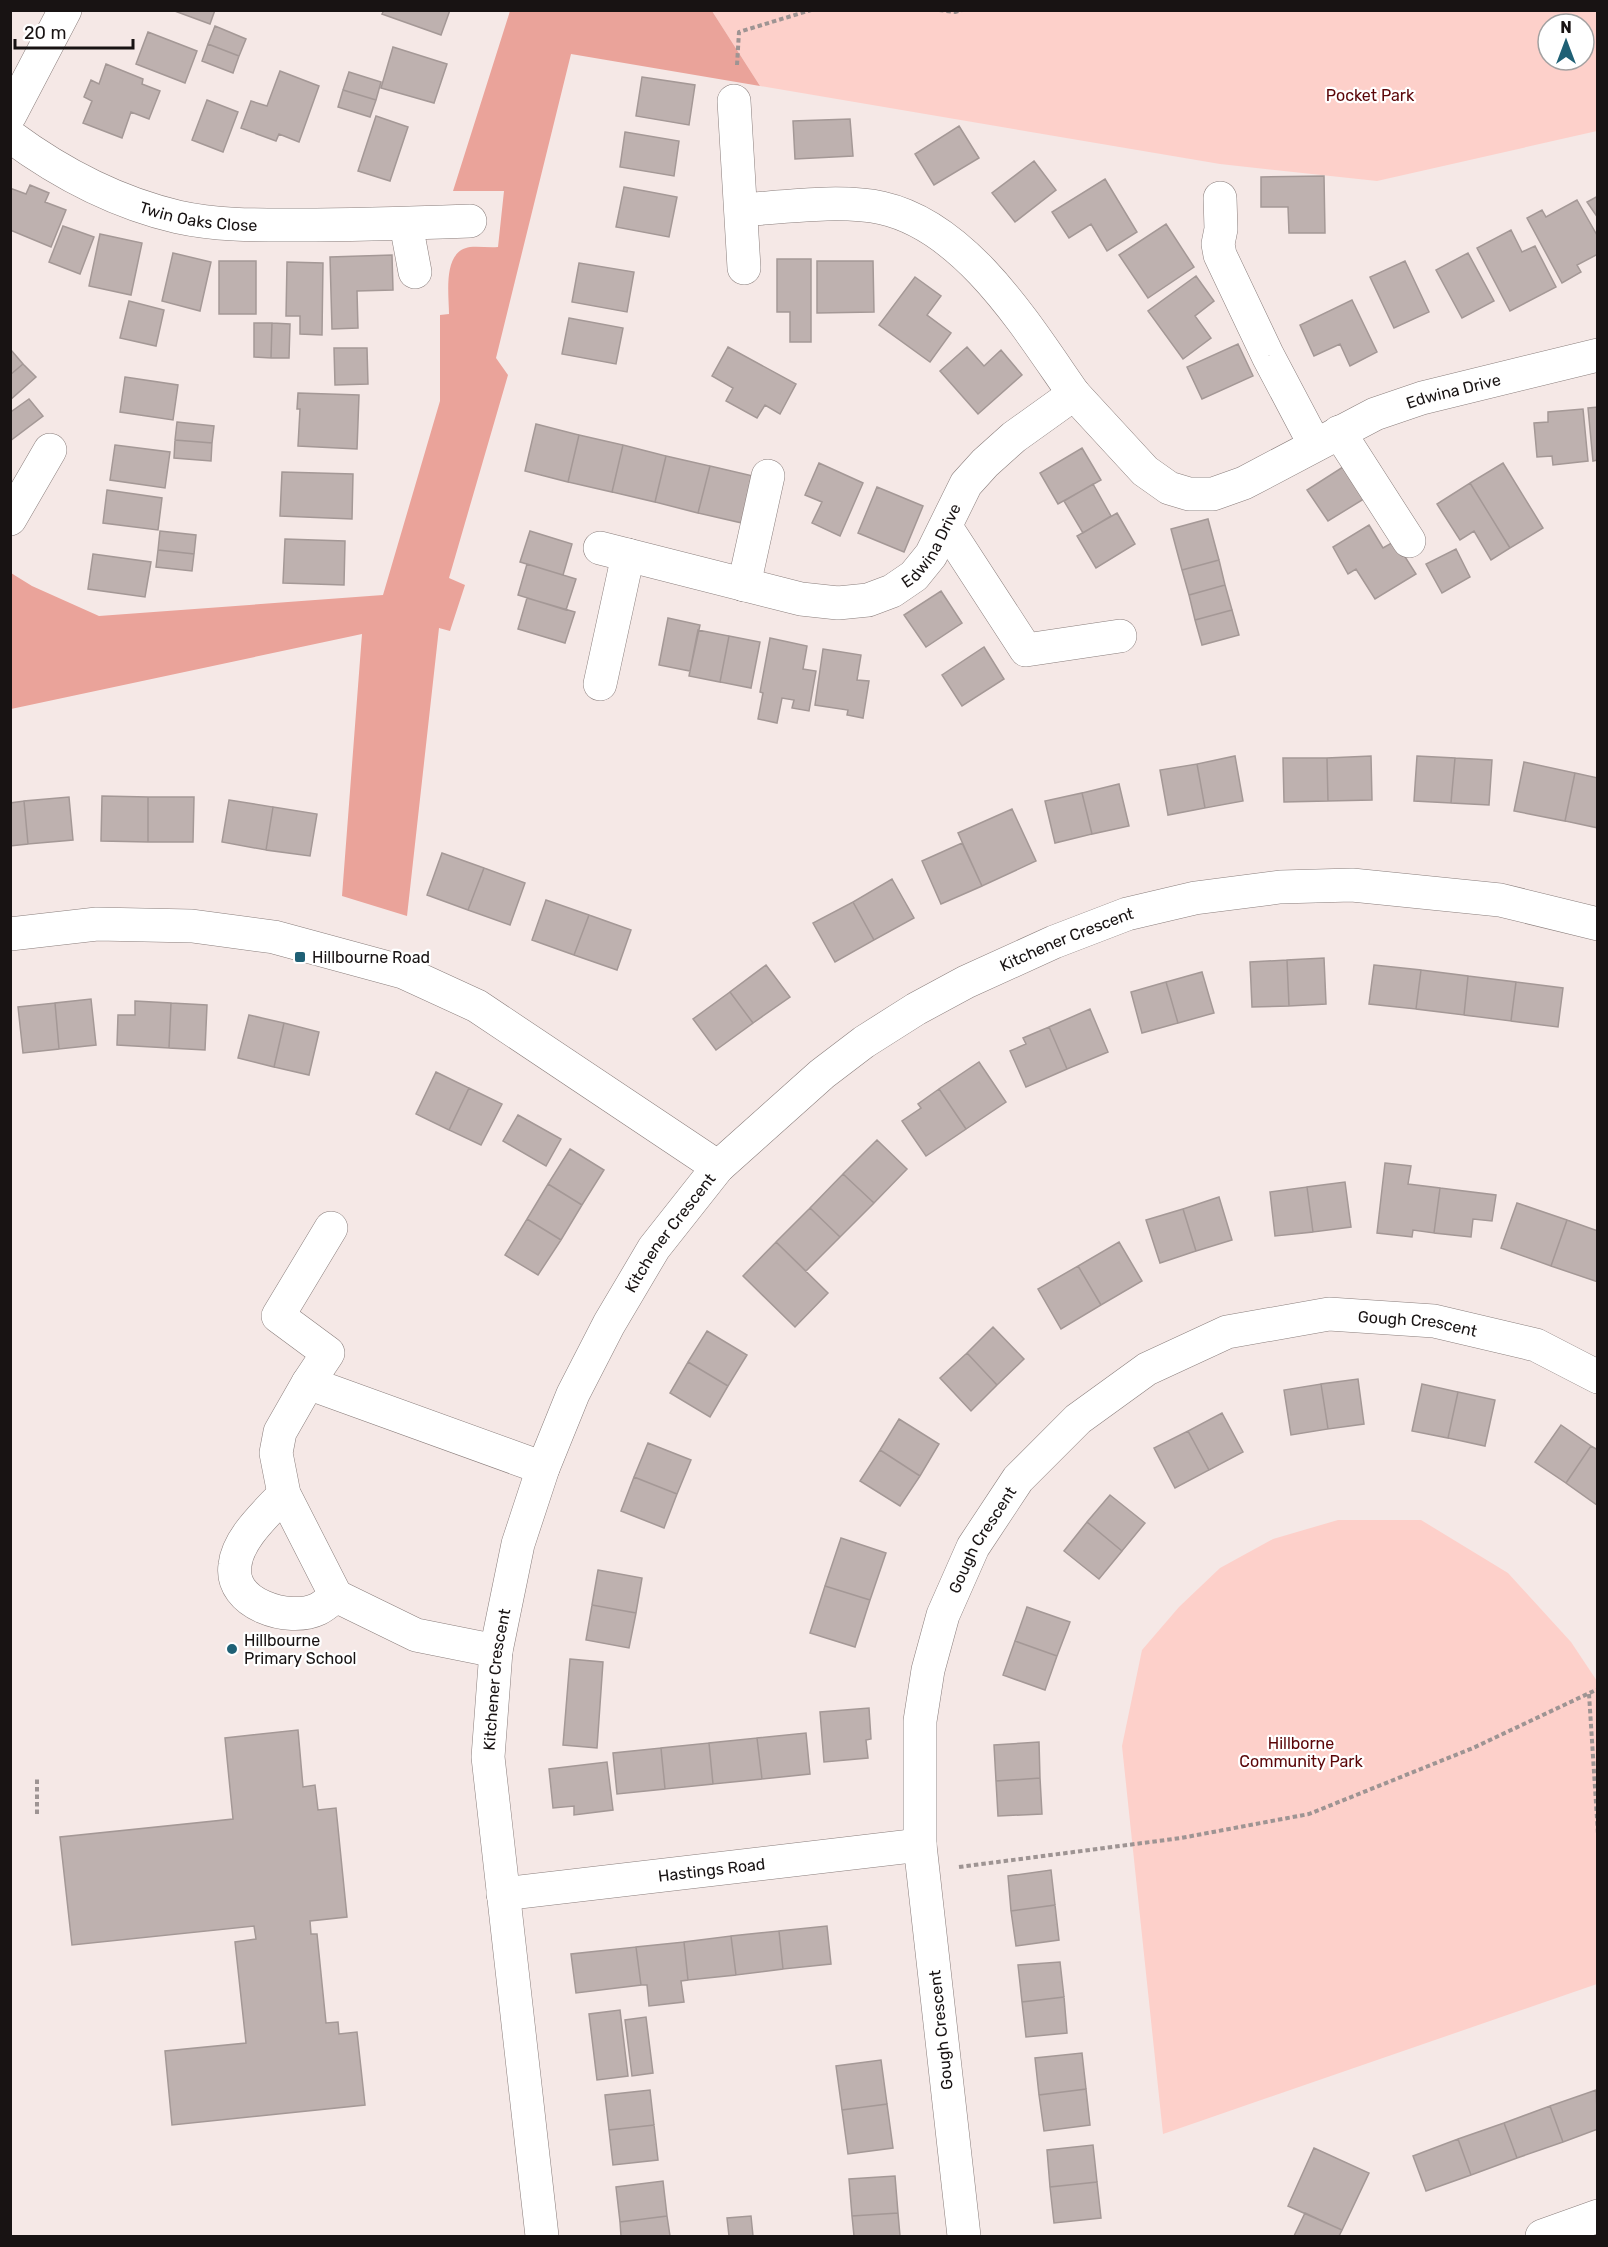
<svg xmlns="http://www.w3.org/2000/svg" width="1608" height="2247" viewBox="0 0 1608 2247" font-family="Rubik,sans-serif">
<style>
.green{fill:#fdd0ca;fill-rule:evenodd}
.forest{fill:#eaa39a}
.building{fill:#beb1af;stroke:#a49896;stroke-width:1.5}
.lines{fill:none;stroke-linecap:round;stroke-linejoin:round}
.minor-casing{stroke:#8a7e7c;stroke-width:34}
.path{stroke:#9e9493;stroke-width:4;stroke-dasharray:4.5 3;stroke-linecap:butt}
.minor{stroke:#fff;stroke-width:33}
.poi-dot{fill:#1f6075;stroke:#fff;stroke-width:2}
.labels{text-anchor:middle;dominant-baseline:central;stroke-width:4.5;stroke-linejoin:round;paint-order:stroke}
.park-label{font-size:16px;fill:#5b0608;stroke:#fff}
.street-label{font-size:16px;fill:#181313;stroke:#fff}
.poi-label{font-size:16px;fill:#181313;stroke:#fff;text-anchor:start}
</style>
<rect width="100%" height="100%" fill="#f5e8e6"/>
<path class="green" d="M712 11H1597V131L1377 181 1220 164 760 86ZM1548 24H1584V60H1548Z
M1338 1520H1421L1508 1573 1571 1642 1597 1681V1984L1163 2134 1122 1746 1142 1650 1179 1607 1220 1568 1273 1539Z"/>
<path class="forest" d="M510 11H712L760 86 571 54 496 358 508 375 449 578 465 585 450 631 439 628 407 916 342 896 362 634 11 709V573L32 586 99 616 383 595 440 401V315L449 314C449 294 442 251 470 247 479 246 489 248 498 247L504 191H453Z"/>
<path class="building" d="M172 10H215L210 24Z
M384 10H450L441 35 382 14Z
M215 26 246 39 239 56 208 44Z
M148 32 197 51 185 83 136 64Z
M208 44 239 56 233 73 202 61Z
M393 47 447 64 434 103 381 88Z
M106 64 143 79 142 84 160 91 149 119 131 112 122 138 83 123 92 101 84 97 91 80 99 84Z
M280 71 319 86 299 142 279 134 276 141 241 128 251 101 267 106Z
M349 72 381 82 376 100 343 90Z
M642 77 695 85 689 125 636 116Z
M343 90 376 100 370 117 338 107Z
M207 100 238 112 223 152 192 140Z
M376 116 408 127 390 181 358 171Z
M850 119 853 156 795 159 793 121Z
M959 126 979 158 934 185 915 154Z
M625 132 679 141 674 176 620 167Z
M1034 161 1056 190 1015 222 992 193Z
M1324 176 1325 233H1289L1288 207H1261V177Z
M1105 179 1137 232 1107 251 1091 224 1069 238 1052 212Z
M30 185 49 193 45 202 66 210 51 247 10 230V188L26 194Z
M624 187 677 197 669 237 616 227Z
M1598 196V218L1587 202Z
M1577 200 1598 237V254L1577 265 1581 272 1562 283 1527 218 1542 210 1546 217Z
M1166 224 1194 267 1148 298 1119 255Z
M63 226 94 237 80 274 49 262Z
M1511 230 1522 252 1535 246 1556 287 1510 311 1477 248Z
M100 234 142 243 131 295 89 286Z
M173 253 211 262 200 311 162 301Z
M1468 253 1494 301 1462 318 1436 270Z
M392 255 393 290 357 291 358 328 332 329 330 257Z
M777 259H811V342H790V312H777Z
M219 261H256V314H219Z
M817 261H873L874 312 817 313Z
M1405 261 1429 312 1394 328 1370 277Z
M287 262 323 263 322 335 300 334V316H286Z
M579 263 634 272 627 312 572 302Z
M1196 276 1214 301 1195 316 1211 338 1183 359 1148 311Z
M915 277 941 296 927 315 951 333 930 362 879 325Z
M1352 300 1377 352 1350 366 1340 344 1314 356 1300 325Z
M129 301 164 310 156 346 120 338Z
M569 318 623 328 616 364 562 354Z
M254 323H272L271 358 254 357Z
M272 323 290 324 289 358H271Z
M1238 344 1253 376 1202 399 1187 367Z
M728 347 796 384 780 414 765 405 757 418 726 401 733 388 712 376Z
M967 347 984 366 1001 350 1022 375 978 414 940 371Z
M334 348H367L368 384 335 385Z
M11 350 23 364 10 375V351Z
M23 364 36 377 10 400V375Z
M125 377 178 385 173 420 120 412Z
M298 393 359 395 357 449 298 446 300 409H297Z
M29 399 43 416 10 441V409L12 411Z
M1598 407V460L1593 461 1588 408Z
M1583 409 1588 461 1553 465 1552 456 1537 457 1534 423 1548 422V412Z
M177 422 214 426 212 443 175 440Z
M536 424 579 435 568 482 525 471Z
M579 435 623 445 612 492 568 482Z
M175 440 212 443 211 461 174 458Z
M115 445 170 452 165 488 110 480Z
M623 445 666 456 655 502 612 492Z
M1082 448 1101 480 1058 504 1040 473Z
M666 456 710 466 698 513 655 502Z
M819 463 863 483 840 536 812 523 822 502 805 495Z
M1503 463 1543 528 1510 548 1470 483Z
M1346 465 1367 497 1328 521 1307 490Z
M710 466 753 476 742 523 698 513Z
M282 472 353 474 352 519 280 516Z
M1470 483 1510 548 1491 560 1474 531 1460 540 1437 504Z
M1093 484 1111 516 1083 533 1064 501Z
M877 487 923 506 904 552 858 533Z
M107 490 162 498 158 530 103 523Z
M1117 513 1135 544 1096 568 1077 536Z
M1208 519 1219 560 1182 570 1171 529Z
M1369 525 1383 548 1395 541 1416 574 1375 599 1356 569 1348 574 1333 547Z
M160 531 196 535 194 554 158 550Z
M530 531 572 544 563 575 520 562Z
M285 539 345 541 344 585 283 583Z
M1456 549 1470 577 1442 593 1426 564Z
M158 550 194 554 192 571 156 567Z
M93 554 151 562 145 597 88 589Z
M1219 560 1225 585 1189 595 1182 570Z
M527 564 576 579 566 610 518 595Z
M1225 585 1232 610 1195 620 1189 595Z
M941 591 962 623 926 647 904 615Z
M527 598 575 612 565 643 518 629Z
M1232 610 1239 635 1202 645 1195 620Z
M668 618 700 625 690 671 659 665Z
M698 630 729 636 720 682 689 676Z
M729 636 760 642 751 688 720 682Z
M770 638 807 646 803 669 816 671 809 711 792 708 794 700 782 698 777 723 758 719 763 693 760 692Z
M984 647 1004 679 962 706 942 675Z
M823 649 861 655 857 680 869 681 863 718 847 715 848 710 815 705Z
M1235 756 1243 801 1205 808 1197 764Z
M1371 756 1372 800 1328 801 1327 758Z
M1417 756 1455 758 1451 803 1414 801Z
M1283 758H1327L1328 801 1284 802Z
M1455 758 1492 760 1489 805 1451 803Z
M1524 762 1575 773 1565 821 1514 811Z
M1197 764 1205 808 1168 815 1160 770Z
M1575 773 1598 778V828L1565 821Z
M1119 784 1129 826 1092 834 1082 793Z
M1082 793 1092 834 1055 843 1045 801Z
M102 796 148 797V842L101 841Z
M69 797 73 840 28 844 24 801Z
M148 797H194L193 842H148Z
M229 800 273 807 266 850 222 842Z
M24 801 28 844 10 846V803Z
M273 807 317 814 310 856 266 850Z
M1012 809 1036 861 982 886 958 833Z
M962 843 982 886 941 904 922 861Z
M442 853 484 868 468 910 427 895Z
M484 868 525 883 510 925 468 910Z
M892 879 914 918 874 940 853 902Z
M546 900 589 915 574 955 532 940Z
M853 902 874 940 835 962 813 923Z
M589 915 631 930 617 970 574 955Z
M1324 958 1326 1004 1289 1006 1287 960Z
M1287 960 1289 1006 1252 1007 1250 962Z
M766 965 790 997 753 1023 730 992Z
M1374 965 1421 970 1416 1009 1369 1004Z
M1421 970 1468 976 1464 1015 1416 1009Z
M1202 972 1214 1013 1178 1023 1166 982Z
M1468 976 1516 982 1511 1021 1464 1015Z
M1166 982 1178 1023 1142 1033 1131 992Z
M1516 982 1563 988 1558 1027 1511 1021Z
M730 992 753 1023 716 1050 693 1019Z
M91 999 96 1045 59 1049 55 1003Z
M135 1001 171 1003 169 1048 117 1045 118 1015H135Z
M55 1003 59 1049 23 1053 18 1007Z
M171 1003 207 1005 205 1050 169 1048Z
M1090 1009 1108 1052 1067 1069 1049 1027Z
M249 1015 284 1023 274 1067 238 1058Z
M284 1023 319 1032 309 1075 274 1067Z
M1049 1027 1067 1069 1026 1087 1010 1051 1026 1044 1023 1038Z
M979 1062 1006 1102 966 1129 939 1089Z
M436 1072 469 1088 449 1130 416 1114Z
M469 1088 502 1104 481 1145 449 1130Z
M939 1089 966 1129 926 1156 902 1121 921 1108 918 1104Z
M518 1115 561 1139 546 1166 503 1141Z
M877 1140 907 1169 874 1203 843 1174Z
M570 1149 604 1170 582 1205 548 1184Z
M1385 1163 1411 1166 1408 1184 1440 1188 1434 1233 1413 1230 1412 1237 1377 1233Z
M843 1174 874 1203 840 1237 810 1208Z
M1345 1182 1351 1227 1313 1232 1307 1187Z
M548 1184 582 1205 561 1240 527 1219Z
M1307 1187 1313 1232 1275 1236 1270 1192Z
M1440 1188 1496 1195 1492 1221 1473 1219 1471 1237 1434 1233Z
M1219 1197 1232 1240 1196 1251 1183 1209Z
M1517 1203 1567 1220 1551 1266 1501 1248Z
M810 1208 840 1237 806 1271 776 1242Z
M1183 1209 1196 1251 1160 1263 1146 1220Z
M527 1219 561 1240 538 1275 505 1255Z
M1567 1220 1598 1231V1282L1551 1266Z
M776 1242 828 1293 795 1327 743 1276Z
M1119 1242 1142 1281 1101 1305 1078 1266Z
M1078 1266 1101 1305 1061 1329 1038 1289Z
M993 1327 1024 1359 997 1385 967 1353Z
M707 1331 747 1355 728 1386 688 1362Z
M967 1353 997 1385 971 1411 940 1378Z
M688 1362 728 1386 710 1417 670 1393Z
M1358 1379 1364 1424 1328 1429 1321 1384Z
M1321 1384 1328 1429 1291 1435 1284 1390Z
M1422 1384 1458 1392 1448 1438 1412 1431Z
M1458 1392 1495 1400 1485 1446 1448 1438Z
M1222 1413 1243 1452 1209 1470 1188 1431Z
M899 1419 939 1444 920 1476 880 1450Z
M1561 1425 1591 1446 1566 1483 1535 1462Z
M1188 1431 1209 1470 1175 1488 1154 1448Z
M648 1443 691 1460 677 1494 634 1477Z
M1591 1446 1598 1450 1597 1505 1566 1483Z
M880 1450 920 1476 900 1506 860 1481Z
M634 1477 677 1494 664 1528 621 1511Z
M1110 1495 1145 1523 1122 1551 1087 1522Z
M1087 1522 1122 1551 1099 1579 1064 1551Z
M841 1538 886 1553 870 1600 825 1586Z
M598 1570 642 1578 636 1613 592 1605Z
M825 1586 870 1600 855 1647 810 1633Z
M592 1605 636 1613 629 1648 586 1640Z
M1027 1607 1070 1622 1057 1656 1015 1641Z
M1015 1641 1057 1656 1045 1690 1003 1675Z
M570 1659 603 1662 597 1748 563 1745Z
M869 1708 871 1739 866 1740 868 1758 824 1762 820 1712Z
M298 1730 303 1787 315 1785 318 1810 336 1808 347 1917 310 1921 311 1934H317L326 2023 338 2022 339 2034 357 2032 365 2105 172 2125 165 2051 246 2043 235 1942 256 1939 254 1926 72 1945 60 1837 233 1819 225 1738Z
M806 1733 810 1774 762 1779 757 1738Z
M757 1738 762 1779 713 1784 709 1743Z
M1039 1742 1040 1778 996 1781 994 1745Z
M709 1743 713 1784 665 1789 661 1748Z
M661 1748 665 1789 617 1794 613 1753Z
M607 1762 613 1810 574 1815V1806L553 1808 549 1769Z
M1040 1778 1042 1814 998 1816 996 1781Z
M1051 1870 1055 1905 1011 1911 1008 1876Z
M1055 1905 1059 1940 1016 1946 1011 1911Z
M827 1926 831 1964 783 1969 779 1931Z
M779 1931 783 1969 736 1975 731 1936Z
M731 1936 736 1975 688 1980 684 1942Z
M684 1942 688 1980 681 1981 684 2002 649 2006 647 1985H641L636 1947Z
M636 1947 641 1985 576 1993 571 1954Z
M1060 1962 1064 1997 1022 2002 1018 1965Z
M1064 1997 1067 2033 1026 2037 1022 2002Z
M620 2010 628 2076 597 2080 589 2014Z
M646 2017 653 2073 632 2076 625 2020Z
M1082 2053 1086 2089 1039 2095 1035 2058Z
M881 2060 887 2104 842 2110 836 2066Z
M1086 2089 1090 2125 1044 2131 1039 2095Z
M650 2090 654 2125 609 2130 605 2095Z
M1596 2090 1598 2129 1563 2142 1550 2106Z
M887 2104 893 2148 848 2154 842 2110Z
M1550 2106 1563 2142 1517 2158 1504 2123Z
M1504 2123 1517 2158 1471 2175 1458 2139Z
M654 2125 658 2160 613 2165 609 2130Z
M1458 2139 1471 2175 1426 2191 1413 2156Z
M1093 2145 1097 2182 1050 2187 1047 2150Z
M1314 2148 1369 2173 1342 2230 1288 2206Z
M895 2176 898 2213 852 2216 849 2179Z
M663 2181 667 2216 620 2222 616 2187Z
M1097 2182 1101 2218 1054 2223 1050 2187Z
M898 2213 900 2236H854L852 2216Z
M1305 2213 1342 2230 1339 2236H1294Z
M667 2216 670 2236H621L620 2222Z
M751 2216 753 2236H729L727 2218Z"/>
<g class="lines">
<g class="minor-casing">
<g id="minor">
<path d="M734 101 744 268"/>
<path d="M10 115 65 10"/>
<path id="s1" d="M10 136C60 173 118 203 178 217 219 226 260 225 301 225 358 225 414 223 470 221"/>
<path d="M1220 198 1221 229 1218 244 1220 255 1268 356 1315 445"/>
<path d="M741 210C784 207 841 199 882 208 967 227 1027 327 1074 394"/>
<path d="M406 224 415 272"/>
<path d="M1339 432 1409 541"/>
<path d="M10 519 50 450"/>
<path d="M946 527 1026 650 1120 636"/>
<path id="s2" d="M600 548 801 599 838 603 868 600 892 591 914 576 931 555 966 484 985 463 1014 437 1074 394 1145 471 1169 488 1189 494H1213L1244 483 1375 414 1422 398 1598 355"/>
<path d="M744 585 768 476"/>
<path d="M600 684 628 555"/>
<path d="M10 934 97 924 192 926 274 937 403 972 477 1006 718 1167"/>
<path d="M331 1228 278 1316 328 1353 308 1383 280 1432 276 1453 284 1494 336 1596 416 1635 496 1651"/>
<path d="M308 1383 543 1468"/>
<path d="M284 1494C266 1514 238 1538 235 1565 229 1604 289 1623 318 1609 324 1606 331 1600 336 1596"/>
<path id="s3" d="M503 1894 920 1845"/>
<path id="s4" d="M542 2236 488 1757 496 1651 518 1544 543 1468 573 1394 609 1324 654 1248 718 1167 822 1074 864 1042 916 1009 966 982 1054 942 1127 914 1195 898 1280 887 1352 885 1500 900 1598 924"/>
<path id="s5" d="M964 2236 920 1845V1721L928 1670 943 1615 973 1547 1018 1479 1078 1419 1147 1369 1227 1332 1329 1314 1434 1321 1536 1345 1598 1377"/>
<path d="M1542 2236 1598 2216"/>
</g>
</g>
<path class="path" d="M939 10 955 12 962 10
M737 65 739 32 811 10
M1589 1694 1598 1834
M37 1814V1777
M959 1867 1181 1838 1309 1814 1473 1748 1598 1689"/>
<use href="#minor" class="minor"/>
</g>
<g class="poi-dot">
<rect x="294" y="951" width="12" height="12" rx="3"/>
<circle cx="232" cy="1649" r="6"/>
</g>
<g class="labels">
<g class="park-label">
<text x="1370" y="95">Pocket Park</text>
<text x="1301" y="1743">Hillborne<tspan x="1301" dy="18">Community Park</tspan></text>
</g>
<g class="street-label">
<text stroke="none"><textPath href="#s1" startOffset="208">Twin Oaks Close</textPath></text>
<text stroke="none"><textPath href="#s2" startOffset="1016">Edwina Drive</textPath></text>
<text stroke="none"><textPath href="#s2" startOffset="362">Edwina Drive</textPath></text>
<text stroke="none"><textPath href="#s4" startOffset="1548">Kitchener Crescent</textPath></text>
<text stroke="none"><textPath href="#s4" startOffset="1046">Kitchener Crescent</textPath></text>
<text stroke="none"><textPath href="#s5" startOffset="1233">Gough Crescent</textPath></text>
<text stroke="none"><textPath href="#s5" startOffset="711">Gough Crescent</textPath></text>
<text stroke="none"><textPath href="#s4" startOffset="560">Kitchener Crescent</textPath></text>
<text stroke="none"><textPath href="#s3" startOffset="210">Hastings Road</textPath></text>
<text transform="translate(941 2030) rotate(-96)">Gough Crescent</text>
</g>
<g class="poi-label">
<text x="312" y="957">Hillbourne Road</text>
<text x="244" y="1640">Hillbourne<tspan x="244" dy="18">Primary School</tspan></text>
</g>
</g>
<rect width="1608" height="2247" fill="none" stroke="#181313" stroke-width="24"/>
<g transform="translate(1566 42)"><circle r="28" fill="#ffffff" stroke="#a3a1a1" stroke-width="1.5"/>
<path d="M0-4.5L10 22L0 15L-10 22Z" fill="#1f6075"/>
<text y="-9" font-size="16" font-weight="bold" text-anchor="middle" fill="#181313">N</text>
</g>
<path d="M15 39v9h118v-9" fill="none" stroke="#181313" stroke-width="3"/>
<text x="24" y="39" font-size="18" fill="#181313" stroke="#ffffff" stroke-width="4.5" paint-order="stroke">20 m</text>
</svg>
